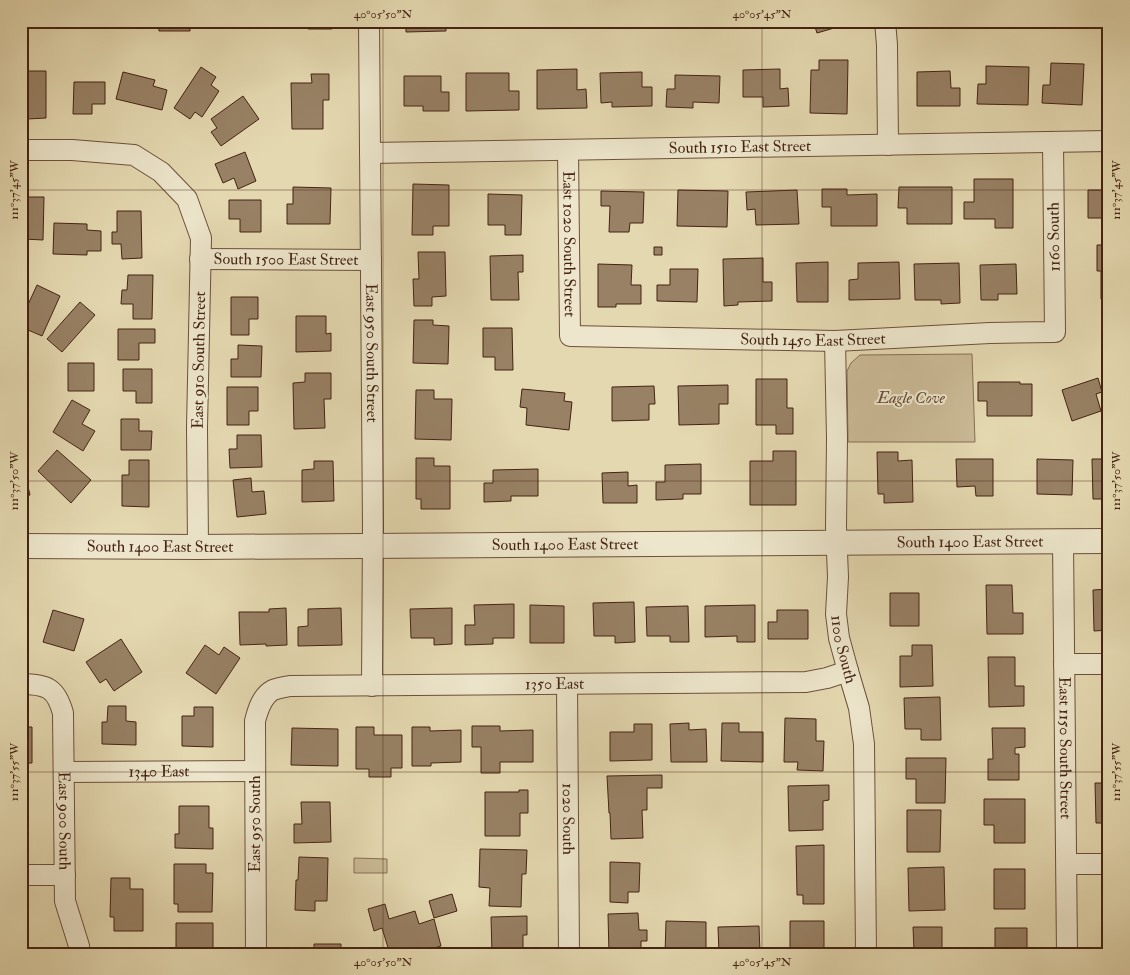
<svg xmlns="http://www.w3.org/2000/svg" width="1130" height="975" viewBox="0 0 1130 975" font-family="'IM FELL Double Pica',serif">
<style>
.green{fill:#c9b995;stroke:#876e54}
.building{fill:#988165;stroke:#452313}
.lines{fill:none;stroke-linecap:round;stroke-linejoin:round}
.minor-casing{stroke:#6d503a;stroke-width:22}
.tertiary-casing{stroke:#6d503a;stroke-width:26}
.minor{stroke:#ede6cc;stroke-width:20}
.tertiary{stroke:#ede6cc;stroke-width:24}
.ticks{fill:none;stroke:#452313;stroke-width:1;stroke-opacity:0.45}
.labels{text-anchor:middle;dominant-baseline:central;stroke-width:4;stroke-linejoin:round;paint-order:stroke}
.street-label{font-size:16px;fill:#452313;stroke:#ede6cc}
.park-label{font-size:16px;font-style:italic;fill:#664834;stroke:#ede6cc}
.neatline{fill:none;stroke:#452313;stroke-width:2}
.ticks-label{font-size:12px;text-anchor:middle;fill:#452313}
</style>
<rect width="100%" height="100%" fill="#e4d8b0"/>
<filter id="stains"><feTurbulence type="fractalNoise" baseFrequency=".004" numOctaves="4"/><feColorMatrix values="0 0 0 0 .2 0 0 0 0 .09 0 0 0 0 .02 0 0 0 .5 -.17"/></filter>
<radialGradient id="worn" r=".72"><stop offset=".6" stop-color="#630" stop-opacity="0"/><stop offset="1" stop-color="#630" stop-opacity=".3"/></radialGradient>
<path class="green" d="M972 354 975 442H848L847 371 851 363 860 355Z
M354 858 387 859V873H354Z"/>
<path class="building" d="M21 21H39V24H21Z
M69 21H118V25L103 26V28L69 27Z
M140 21H190V31H159L158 23H140Z
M207 21H238V27H207Z
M282 21H332V29H308V21Z
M406 21H446V31L406 32Z
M468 21H514V26H468Z
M813 21H839L841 26 817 33Z
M1021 21H1034V25H1021Z
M819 60H848L847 114 810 113 811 70H819Z
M1051 63 1084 64 1082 105 1042 103 1043 85H1050Z
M986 66 1029 67 1028 105 977 104 978 84H986Z
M201 67 216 77 211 85 219 91 202 117 195 112 190 119 174 108Z
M577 69V90L586 89 587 108 537 109V70Z
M780 69V89L788 88 789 106 763 107V97H743V70Z
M26 71H46V118L27 119Z
M950 71 951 88H960V106H917V72Z
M123 72 155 80 153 86 167 90 162 110 116 99Z
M642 72V87H652V106L612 107V102L601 103 600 73Z
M466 73H509V91H519V110L466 111Z
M311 74H329V100H323V129H292L291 83H312Z
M675 75 720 76 719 103 693 102V108L666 107 667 89H675Z
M404 76H441V92H449V111H423V106H404Z
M74 82H105V104H92V114H73Z
M243 96 259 119 221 146 211 132 217 128 211 119Z
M245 152 256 181 238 189 234 178 223 183 215 164Z
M974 179H1013V228H995V219H964V202H974Z
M413 184 449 185V226H433V235H412Z
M293 187 331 188 330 224H287V204H293Z
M899 187H952V224H907V208H898Z
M822 189H847V195L877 194V226H831V207H822Z
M678 190 728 191 727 227 677 226Z
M797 190 799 224 756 225 755 209 747 210 746 192Z
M1088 190H1109V218H1088Z
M601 191 644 192 643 223H630L629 232H609L610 206H601Z
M488 194 522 195 521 235H505V225H488Z
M25 197H44L43 240 24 239Z
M229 200H261V232H240V219H229Z
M117 211H141L142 258 122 259 121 244H112V232H117Z
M54 223 87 224V230L101 231V251H87V255L53 254Z
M1097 245H1109V299H1101V271H1097Z
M654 247H662V255H654Z
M418 252H445L446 296 432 297V306H414L413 279H419Z
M523 255V272H518L519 300H491L490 256Z
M763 258V282H772V301L738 302V305L724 306 723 259Z
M828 262V302H797L796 263Z
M899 262 900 299 849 300V280L858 279V263Z
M959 263 960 303 941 304V300H915L914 264Z
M598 264 632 265 631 285H641V304H616V307H598Z
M1016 264 1017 294H998V300H981L980 265Z
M670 269H698L697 302 657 301V285H670Z
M128 275H153L152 319H133V304H121L122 290H127Z
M37 285 60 296 42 336 21 327V320Z
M231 297H258V319H249V335H231Z
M80 302 95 315 62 352 47 339Z
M296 316H326V334L331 333V351L296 352Z
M414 320H433V325L449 326 448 364 413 363Z
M483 328H512L513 370H495V357H483Z
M118 329H155V343H139V360H118Z
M238 345 262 346 261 377H231V359H238Z
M68 363H94V391H68Z
M123 369H152V403H136V391H123Z
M305 373H331V399H324L325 428 294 429 293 383 305 382Z
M1098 378 1102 392 1096 394 1101 411 1072 421 1062 390Z
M756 379H787V408H793V434H776V425H756Z
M978 382H1020V384H1032V416H987V401H978Z
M728 385V404H719V424L679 425 678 386Z
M654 386 655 404H649V420L612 421V387Z
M227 387H258V411H249V425H227Z
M522 389 565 393 564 401 572 402 569 430 526 425 527 408 520 407Z
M416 390H434V399H452L451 440 415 439Z
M72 400 90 410 82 424 95 431 83 451 53 432Z
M121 419H139V431H152L151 450H121Z
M237 435H261L262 467 230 468 229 449H237Z
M57 450 91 480 71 503 38 471Z
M773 451H796V505H750V461H773Z
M877 452H898V461L912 460 913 502 884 503V494H878Z
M416 458H434V466H450V509H421V499H416Z
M956 459H993V496H976L975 486 957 487Z
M1037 459 1073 460 1072 495 1037 494Z
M1092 459H1109V499H1093Z
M129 460H149V507L122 506V475H129Z
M314 461H333L334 501 302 502V470L314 469Z
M701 464V494H683V499L656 500V482H665V465Z
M21 465H23L30 495 23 497 25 506 21 507Z
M538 469V496H511V501L484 502V483H493V470Z
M628 472V486L637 485V503H603L602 473Z
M251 478 252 492 264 491 266 514 237 517 233 480Z
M986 585H1012L1013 613H1023V634H987Z
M1109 589V630L1094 631 1093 590Z
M890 593H919V626H890Z
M634 602 635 642 615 643V636H594L593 603Z
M514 604V638H493V644L465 645V625H475L474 605Z
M530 605 564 606V643H530Z
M755 605V642H737V636L705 637V606Z
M688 606 689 642H670V636H647L646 607Z
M286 608 287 645 266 646V644L240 645 239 612H269V609Z
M341 608 342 645 298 646V627L308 626V609Z
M452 608V644L434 645V638H411L410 609Z
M53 610 84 619 74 651 43 642Z
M777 610H808V639H768V622H777Z
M121 639 142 672 114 691 106 679 100 683 86 662Z
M205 645 219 655 224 647 240 658 216 694 186 673Z
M912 645H932L933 686 900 687V656H912Z
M988 657H1015V686H1024V706L989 707Z
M940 697 941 740H921V729H905L904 698Z
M108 706H126V721L136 722V745L102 744V722H107Z
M194 707H213V747L182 746V716H194Z
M1105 710H1109V733H1105Z
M785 718 816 719V741H824L823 771 797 770 798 762H784Z
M689 723V730L706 729 707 762H671L670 724Z
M722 723H739V732H763V762L721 761Z
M634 724H652V760L610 761V732H634Z
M472 726H500V731L533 730V762H500V773H481V747H472Z
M21 727H32V763H21Z
M356 727H374V735H402V768H391V777H369V769H356Z
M412 727H430V731L461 730V762L431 763V766H412Z
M292 728 338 729V766L291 765Z
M992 728H1025V747L1015 748V754H1019V780H988V759H993Z
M906 758H946L945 803H916V779H906Z
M662 775V788H647V810H642L643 838 611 839 610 813H609L607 776Z
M1095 783H1109V823H1096Z
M829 785V800L823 801V830L789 831 788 786Z
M519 790H528V813H520V836H485V792H519Z
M984 799H1025V843H994V825H984Z
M301 802H330L331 842 294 843V824H302Z
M179 806H209V828H213V849L175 848V834H179Z
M907 810H941L940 852H907Z
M824 845V904H803V895H797L796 846Z
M480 849 527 850 526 874H522L521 907 489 906 490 888 479 887Z
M299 857 328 858 327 901H315V911L295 910 296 880H298Z
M610 862 640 863 639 892H628V903L610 902Z
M174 864H206V873H213L212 912H178V904H174Z
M944 867 945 910 909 911 908 868Z
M994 869H1025V909H994Z
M111 878H130V889H143V931H114V917H110Z
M452 894 457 911 434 918 429 901Z
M385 904 389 919 415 911 419 924 434 919 441 946 415 954H404L403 951 390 954 382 928 374 931 368 909Z
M638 913 639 930H647V941H641V954H609L608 914Z
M527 916V935H523V954H492L491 917Z
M1105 916H1109V948H1106Z
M666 921 706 922V954H665Z
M790 921H824V953L790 954Z
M176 923H213V954H176Z
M759 926 760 954H719L718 927Z
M913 927H942V954H906V950H914Z
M995 928H1027V954H995Z
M314 944H341V954H314Z"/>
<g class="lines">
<g class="minor-casing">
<g id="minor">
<path id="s1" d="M369 21 373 528 372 686"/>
<path d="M885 21 887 45 888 145"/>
<path d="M21 150H72L134 155 161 172 187 199 201 238 197 428 198 547"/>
<path id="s2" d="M568 150 570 336 835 341 990 333 1055 332 1053 142"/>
<path id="s3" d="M370 153 1109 141"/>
<path id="s4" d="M200 259 371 260"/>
<path id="s5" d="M835 341 837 438 836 527 838 577 836 614 839 638 848 671 859 708 864 744 866 954"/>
<path id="s6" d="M1063 542 1067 954"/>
<path d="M1064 664H1109"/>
<path id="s7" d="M21 684C47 684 56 688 63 713L65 901 79 946 80 954"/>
<path id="s8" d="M567 684 569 954"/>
<path id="s9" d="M64 772 255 771"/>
<path d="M1067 864H1109"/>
<path d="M21 875H65"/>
<path id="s10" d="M256 954 255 721C258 709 262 696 273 690 278 688 285 687 290 686L806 682 827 678 848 671"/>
</g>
</g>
<g class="tertiary-casing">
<g id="tertiary">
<path id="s11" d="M21 546 198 547 1109 541"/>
</g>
</g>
<use href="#minor" class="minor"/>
<use href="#tertiary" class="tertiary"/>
</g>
<path class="ticks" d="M383 21V954M762 21V954M21 190H1109M21 481H1109M21 772H1109"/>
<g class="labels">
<g class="street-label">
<text stroke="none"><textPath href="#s3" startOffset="370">South 1510 East Street</textPath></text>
<text transform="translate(1054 237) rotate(-91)">1160 South</text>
<text stroke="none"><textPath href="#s2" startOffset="94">East 1020 South Street</textPath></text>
<text stroke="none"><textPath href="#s4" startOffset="86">South 1500 East Street</textPath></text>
<text stroke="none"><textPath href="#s2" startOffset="429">South 1450 East Street</textPath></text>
<text stroke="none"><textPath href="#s1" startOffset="332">East 950 South Street</textPath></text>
<text transform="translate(199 360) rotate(-89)">East 910 South Street</text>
<text stroke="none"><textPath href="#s11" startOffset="949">South 1400 East Street</textPath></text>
<text stroke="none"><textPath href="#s11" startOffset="544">South 1400 East Street</textPath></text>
<text stroke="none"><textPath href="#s11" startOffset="139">South 1400 East Street</textPath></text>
<text stroke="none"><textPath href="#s5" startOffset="309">1100 South</textPath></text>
<text stroke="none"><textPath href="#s10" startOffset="552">1350 East</textPath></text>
<text stroke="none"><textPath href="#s6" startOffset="206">East 1150 South Street</textPath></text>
<text stroke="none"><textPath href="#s9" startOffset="95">1340 East</textPath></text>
<text stroke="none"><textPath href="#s8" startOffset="135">1020 South</textPath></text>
<text stroke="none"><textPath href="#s7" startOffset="165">East 900 South</textPath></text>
<text transform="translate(255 824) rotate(-90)">East 950 South</text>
</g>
<g class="park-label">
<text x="911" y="398">Eagle Cove</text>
</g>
</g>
<rect width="1130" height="975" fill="none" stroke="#e4d8b0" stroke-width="55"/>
<rect x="28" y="28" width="1074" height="920" class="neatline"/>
<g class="ticks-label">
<text x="383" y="18">40°05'50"N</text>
<text x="762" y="18">40°05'45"N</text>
<text transform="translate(1116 190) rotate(-90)" y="4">111°37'45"W</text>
<text transform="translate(14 190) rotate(-90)" y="4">111°37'45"W</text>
<text transform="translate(1116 481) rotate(-90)" y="4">111°37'50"W</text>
<text transform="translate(14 481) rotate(-90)" y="4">111°37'50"W</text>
<text transform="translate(1116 772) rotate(-90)" y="4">111°37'55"W</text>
<text transform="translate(14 772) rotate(-90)" y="4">111°37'55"W</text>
<text x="383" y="966">40°05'50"N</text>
<text x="762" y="966">40°05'45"N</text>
</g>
<rect width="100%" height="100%" filter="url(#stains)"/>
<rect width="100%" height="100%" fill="url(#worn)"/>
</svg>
